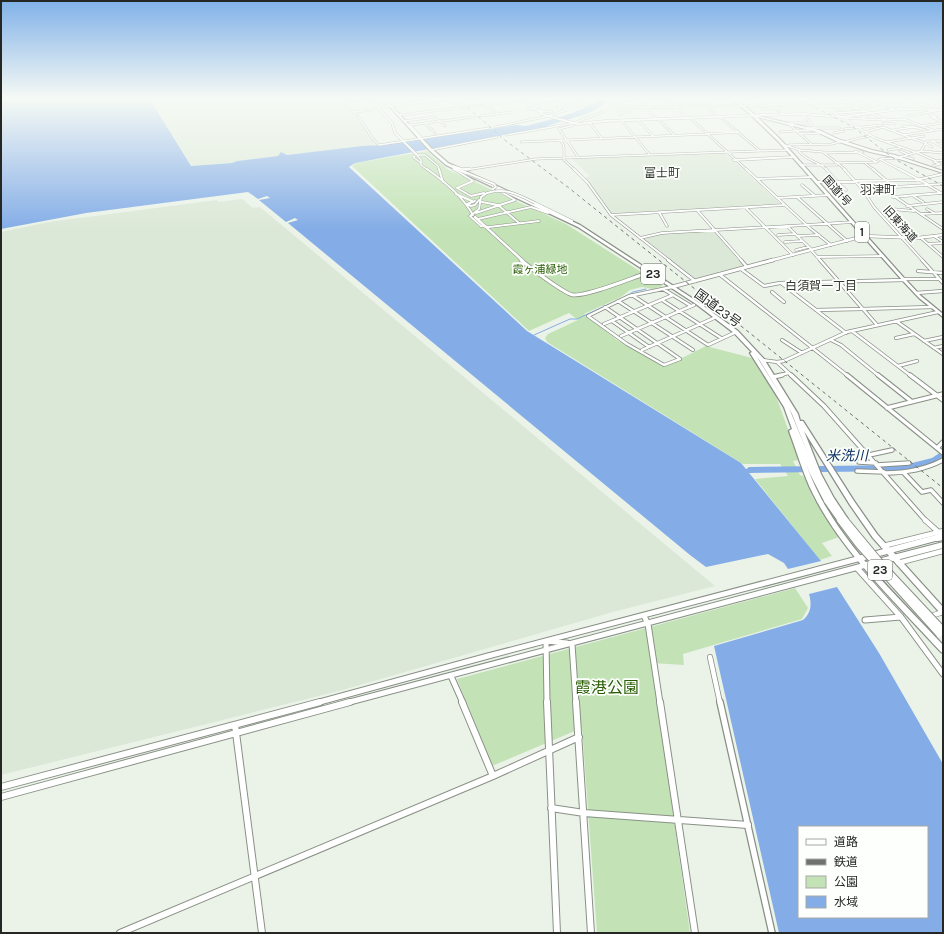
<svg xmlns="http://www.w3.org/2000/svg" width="944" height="934" viewBox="0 0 944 934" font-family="Karla,'Noto Sans JP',sans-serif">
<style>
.built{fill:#dce8d7}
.green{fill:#c3e3b6}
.water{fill:#84ade7;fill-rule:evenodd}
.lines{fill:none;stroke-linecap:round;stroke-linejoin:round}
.stream{stroke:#84ade7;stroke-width:1}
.river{fill:#84ade7;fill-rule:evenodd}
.minor-tunnel{stroke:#c3cac1;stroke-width:1.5;stroke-dasharray:1.5 1;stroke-linecap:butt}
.minor-far5-casing{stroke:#899086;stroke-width:2.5}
.minor-far4-casing{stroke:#899086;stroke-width:3}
.minor-far3-casing{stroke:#899086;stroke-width:4}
.minor-far2-casing{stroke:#899086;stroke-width:5.5}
.minor-far1-casing{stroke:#899086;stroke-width:6}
.minor-casing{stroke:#899086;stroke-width:8}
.tertiary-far4-casing{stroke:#899086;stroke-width:3}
.tertiary-far3-casing{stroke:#899086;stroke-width:3.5}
.tertiary-far2-casing{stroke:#899086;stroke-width:4.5}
.tertiary-far1-casing{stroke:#899086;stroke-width:7}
.tertiary-casing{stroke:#899086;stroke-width:8}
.secondary-casing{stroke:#899086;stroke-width:8}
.primary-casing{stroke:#899086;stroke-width:2}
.trunk-casing{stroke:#899086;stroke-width:2.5}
.minor-far5{stroke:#fff;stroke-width:1.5}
.minor-far4{stroke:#fff;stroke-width:2}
.minor-far3{stroke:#fff;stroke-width:2.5}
.minor-far2{stroke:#fff;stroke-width:3.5}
.minor-far1{stroke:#fff;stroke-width:4.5}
.minor{stroke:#fff;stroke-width:5.5}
.tertiary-far4{stroke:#fff;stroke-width:2}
.tertiary-far3{stroke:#fff;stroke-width:2.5}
.tertiary-far2{stroke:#fff;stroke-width:3}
.tertiary-far1{stroke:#fff;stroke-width:5}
.tertiary{stroke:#fff;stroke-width:6}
.secondary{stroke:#fff;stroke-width:5.5}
.primary{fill:#fff;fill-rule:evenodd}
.trunk{fill:#fff;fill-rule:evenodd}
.rail{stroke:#6d726c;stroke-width:1;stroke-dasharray:3.5 3.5;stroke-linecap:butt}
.minor-bridge-casing{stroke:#899086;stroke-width:3;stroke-linecap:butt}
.trunk-bridge-far1-casing{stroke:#899086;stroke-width:8;stroke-linecap:butt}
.trunk-bridge-casing{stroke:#899086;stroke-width:8;stroke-linecap:butt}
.minor-bridge{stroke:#fff;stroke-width:2}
.trunk-bridge-far1{stroke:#fff;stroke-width:5.5}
.trunk-bridge{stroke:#fff;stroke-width:6}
.labels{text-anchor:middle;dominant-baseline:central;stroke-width:3.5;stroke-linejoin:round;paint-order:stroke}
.far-street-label{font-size:11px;fill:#242723;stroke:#fcfffb}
.far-park-label{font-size:11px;fill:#285d03;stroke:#fcfffb}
.far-neighbourhood-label{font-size:12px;fill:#333830;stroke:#fcfffb}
.shield{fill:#fcfffb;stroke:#656864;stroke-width:1}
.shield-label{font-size:12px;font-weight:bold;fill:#242723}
.street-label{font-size:13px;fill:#242723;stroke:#fcfffb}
.water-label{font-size:14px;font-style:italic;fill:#082f63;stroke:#fcfffb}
.near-park-label{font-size:16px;fill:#285d03;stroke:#fcfffb}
</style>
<rect width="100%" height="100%" fill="#ebf3e9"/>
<path class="built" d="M149 98H339L360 121 375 145 287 155 281 152 279 156 237 161 232 163 191 166Z
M725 153 782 205 612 214 585 178 590 176 571 158Z
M242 199 253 208 260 207 715 586 613 612 339 691 1 775V232L49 222 217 200 218 202Z
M714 231 744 266 694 279 642 238 663 233Z"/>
<path class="green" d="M427 151 447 169 566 224 663 286 653 289 642 287 630 290 621 297 584 314 617 340 663 365 678 360 706 346 752 358 776 396 799 460 793 461 800 475 805 477 812 496 839 537 822 543 832 556 820 560 755 479 788 476 780 464H743L547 342 545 338 548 334 578 320 569 313 529 331 352 166 356 163Z
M795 588 808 608 802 619 683 654 684 665 652 663 690 933H597L582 728 492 766 457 679Z"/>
<path class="water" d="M1 98H149L191 166 232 163 237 161 278 156 281 152 287 155 362 146 382 145 516 125 526 126 560 117 575 112 604 98H609C599 115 563 119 546 127L355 163 349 167 527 331 741 463 821 561 788 569 784 563 768 554 706 567 690 555 288 223 298 220 295 218 286 222 259 200 270 198 267 196 258 199 248 192 86 213 1 229Z
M837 587 879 653 943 764V933H779L714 646 803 620C811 613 812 604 809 594ZM799 827H927V917H799Z"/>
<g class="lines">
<path class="stream" d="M623 298 633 292 646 289
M534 335 570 319H577L620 299"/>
<path class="river" d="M941 452H943V457L936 462 904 471 749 473 745 470 749 467 904 465 932 458Z"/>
<path class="minor-tunnel" d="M474 117 481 116"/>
<g class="minor-far5-casing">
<path id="minor-far5" d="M340 98 358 116 373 139 379 145 489 128
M448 98 459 108
M478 98 498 114
M563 98 566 109 563 110
M578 98 583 100
M698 98 717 116
M760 98 783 114
M811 98 841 117
M835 98 887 120
M941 98 943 99
M533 99 539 98
M640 99 656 119
M669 99 686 117
M933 99 938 98
M624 100 697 98
M815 100 828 98
M348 101 375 98
M509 101 532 98
M892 102 903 109
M528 103 564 100
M536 103 542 110 538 111
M565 103H574
M673 104H685
M692 104H703
M821 104 890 98
M871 104 904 101
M920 104 943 108
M742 106 792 104 793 102 789 98
M378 107 388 106
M861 107 876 106 872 104
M887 107 894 109
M556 108 566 107
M616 108 621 115
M617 108 742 106
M527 109H535
M762 109 782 108
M831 110 858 108
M354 112 380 109
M540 112 552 111
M619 112H629
M836 113 866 111
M803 114 815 128
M929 114 937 117H931L943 122
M399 115 509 102
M481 116 512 112
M548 116 578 106 592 98
M719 116 760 151
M689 117 747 170
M843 118 886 120 904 119 932 130
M658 119 674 135
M845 119 875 138 915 152
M866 119 862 117 869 116
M903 119 908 116 940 110
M439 120 445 126
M621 120 650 155
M638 120 653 136
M404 121 435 117
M589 122 602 139
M425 123 435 133
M884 123 895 124
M409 124 421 137
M789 124 811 144
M410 125 474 117
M574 125 559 129 578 157
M790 125V123H810
M920 126 942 123
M495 127 549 116
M914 127 925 130
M806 128H840
M844 129 882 125
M893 130 914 127 903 126
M780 132 809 130
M865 132 883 127 911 138 887 142
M834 133 844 131
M706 134 739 132
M799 134 820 133
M507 135 574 123 602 112 627 98
M904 135 943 129
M911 138 926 143
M912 138 924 136
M561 140 564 147V160L575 170
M931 141 943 147
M521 142 707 134
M844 142 869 136
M926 144 932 147
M784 145 800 150 823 152 846 170
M789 145 832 144 842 141
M431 150 497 137
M800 150 799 151C806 161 819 161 827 170
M888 150 900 148
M855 151 877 162
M900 151 907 154
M921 151 943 153
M916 152 936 161 943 160
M824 153 863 152
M416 154 421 160V165L428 170
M418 155H425L438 166 439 170
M415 156 413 157 421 163
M903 156 913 159
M881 160 901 170
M835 163 877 162 880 159 897 158 921 151 927 141H943
M865 163 874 170
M802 165H837
M453 166 466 170 536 159 788 150
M933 166 940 164 934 162
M453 169 455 170"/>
</g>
<g class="minor-far4-casing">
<path id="minor-far4" d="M427 169C444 181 463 197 473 215
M439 169 443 182
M454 169 473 181 457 188 471 196 484 193
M464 169H470
M574 169 588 183 611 215 670 261
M746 169 811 229 831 245
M826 169 837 182
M844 169 863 190 874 207 923 261
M873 169 888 182
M899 169 929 185
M757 179 812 177
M855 181 916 180 943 174
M817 182H856
M837 182 846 190
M802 185 815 196
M929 186 943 194
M882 188 943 229
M862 189 943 184
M487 193 481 197 479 209 470 216 481 226 489 227 539 221
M456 194 472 201
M912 195 923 202
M797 197 847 241
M893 197 941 193
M777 198 829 195
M475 201 467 204 471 206 475 205 479 200
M482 202 498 205 519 223
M535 203 572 221
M907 206 943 202
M746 208 793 255
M892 209 914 211
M927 209 934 213
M697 210 742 261
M659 212 667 226
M476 213 515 200 493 187
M921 214 943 213
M611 215 785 205
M478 219 531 207 548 213
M806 225 853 222
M787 226 812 250
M778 235 794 234
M797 236 819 235
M934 236 943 242
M640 238 662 233 806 225
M921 238 943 257
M785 242 802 241
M928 244 943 243
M796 250 808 247
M811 250 821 261
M817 257 883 256"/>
</g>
<g class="minor-far3-casing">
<path id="minor-far3" d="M668 260 695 281
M741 260 747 267
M820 260 877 325
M922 260 943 283
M741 269 764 286 780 283 904 280
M918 271 943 273
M719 274 848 376
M903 279H939
M781 283 846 333
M672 287 629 296 588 316 627 344 664 365 680 359
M663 289 691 306
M772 292 784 302
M916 293 943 291
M632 295 708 345 734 333
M662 300 721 338
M618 301 693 350
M605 307 680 359
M862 309 932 307
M816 310 862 309
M612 321 649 347
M896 321 943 354
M604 324 673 295
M852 331 911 376
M621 336 694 305
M896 338 914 334
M782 340 802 353
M831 340 841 345 879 376
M924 341 943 337
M934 348 943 346
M642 350 714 318
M762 360 777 362 784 361 847 332 938 312
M777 362 792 376
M898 366 917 361
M778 376 788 373"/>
</g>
<g class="minor-far2-casing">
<path id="minor-far2" d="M791 375 824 406 926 521
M847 375 943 453
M878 375 911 401
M910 375 943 400
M773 377 782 375
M887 408 943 394
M937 448 943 442
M869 455 892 450
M859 462 876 463
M877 465 909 463
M857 471 884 472
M885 473C906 473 924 470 943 460
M904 473 922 492 931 490 943 503"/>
</g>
<g class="minor-far1-casing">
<path id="minor-far1" d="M925 520 943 536
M883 546 943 531
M898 563 943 551
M931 616 943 612
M710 657 720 703"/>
</g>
<g class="minor-casing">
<path id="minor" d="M720 702 772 933"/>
</g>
<g class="tertiary-far4-casing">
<path id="tertiary-far4" d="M370 98 392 123 395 133 416 154
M521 98 544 115 578 124 605 121 763 115 803 114 843 117 900 109 943 110
M388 106 457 98
M734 160 794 157"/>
</g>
<g class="tertiary-far3-casing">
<path id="tertiary-far3" d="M475 217 523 261
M769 261 864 236 917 238 943 235"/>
</g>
<g class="tertiary-far2-casing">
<path id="tertiary-far2" d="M521 260C529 267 565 294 573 295 589 296 629 279 647 273
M672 287 773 260"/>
</g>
<g class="tertiary-far1-casing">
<path id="tertiary-far1" d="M857 568 901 617 943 674
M644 616 648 624 660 703
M865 620 901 617
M572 644 576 703
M451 676 463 703
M316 703 488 656 861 558
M346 703 866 565
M547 703 546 641 567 643"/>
</g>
<g class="tertiary-casing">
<path id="tertiary" d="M462 702 493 776
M547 702 557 933
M576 702 591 933
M660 702 695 933
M235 725 262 933
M1 787 320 702
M1 797 350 702
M551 808 584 813 748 825
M120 933 493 776 579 737"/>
</g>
<g class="secondary-casing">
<path id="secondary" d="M861 558 943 536
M866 565 943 545"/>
</g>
<g class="primary-casing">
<path id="primary" d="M754 115 819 130 838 139 872 150 895 155 943 171V173L893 157 870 152 836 141 817 132 753 116Z
M943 536V540L938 541H936L935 539 936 537Z"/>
</g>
<g class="trunk-casing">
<path id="trunk" d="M382 98H384L432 149 448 163 580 225 698 302 738 331 764 359 798 414 800 421H803L854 501 877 534 943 607V615L941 614 873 538 850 505 804 431 821 474 835 500 834 502H832L830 501 827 503H825L810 474 806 464C831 536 893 591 943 645V653L941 652C897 604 842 552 813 494 803 474 797 452 789 431L790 430 792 429 784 407 750 353 752 352 734 333 696 304 578 227 446 165 430 151ZM757 357 760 361 782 397ZM789 408 792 414 808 454Z
M731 98H734L754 114 780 139 905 279 921 296 943 314V317L919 298 903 281 778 141 752 116Z"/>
</g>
<use href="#minor-far5" class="minor-far5"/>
<use href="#minor-far4" class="minor-far4"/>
<use href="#minor-far3" class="minor-far3"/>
<use href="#minor-far2" class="minor-far2"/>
<use href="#minor-far1" class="minor-far1"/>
<use href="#minor" class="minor"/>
<use href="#tertiary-far4" class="tertiary-far4"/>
<use href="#tertiary-far3" class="tertiary-far3"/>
<use href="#tertiary-far2" class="tertiary-far2"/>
<use href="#tertiary-far1" class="tertiary-far1"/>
<use href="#tertiary" class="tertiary"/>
<use href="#secondary" class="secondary"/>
<use href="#primary" class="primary"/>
<use href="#trunk" class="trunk"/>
<path class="rail" d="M457 98 506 141 569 188 943 488
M797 98 853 127 893 158 943 186"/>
<g class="minor-bridge-casing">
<path id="minor-bridge" d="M467 173 494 184 496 187 493 189
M487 193C505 187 519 195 535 203"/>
</g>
<g class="trunk-bridge-far1-casing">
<path id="trunk-bridge-far1" d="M832 500 846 521
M827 501 841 521"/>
</g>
<g class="trunk-bridge-casing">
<path id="trunk-bridge" d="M840 520 858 544 939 634
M845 520 884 567 943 630"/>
</g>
<use href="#minor-bridge" class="minor-bridge"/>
<use href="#trunk-bridge-far1" class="trunk-bridge-far1"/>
<use href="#trunk-bridge" class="trunk-bridge"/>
</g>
<linearGradient id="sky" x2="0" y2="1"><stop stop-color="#80b1e8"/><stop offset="0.43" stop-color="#f6faf5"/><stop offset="1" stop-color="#f6faf5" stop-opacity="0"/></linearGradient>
<rect width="944" height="229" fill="url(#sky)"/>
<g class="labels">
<g class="far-street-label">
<text transform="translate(837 191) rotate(48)">国道1号</text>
<text transform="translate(900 224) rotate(48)">旧東海道</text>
</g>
<g class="far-park-label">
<text x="540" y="269">霞ヶ浦緑地</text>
</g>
<g class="far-neighbourhood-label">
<text x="662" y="173">富士町</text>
<text x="878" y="190">羽津町</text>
<text x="821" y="286">白須賀一丁目</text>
</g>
<g class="shield">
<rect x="855" y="222" width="14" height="20" rx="3"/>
<rect x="641" y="264" width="24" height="20" rx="3"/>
<rect x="868" y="560" width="24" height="20" rx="3"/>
</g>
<g class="shield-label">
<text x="862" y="232">1</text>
<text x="653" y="274">23</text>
<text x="880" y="570">23</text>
</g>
<g class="street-label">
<text transform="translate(718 308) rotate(36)">国道23号</text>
</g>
<g class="water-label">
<text transform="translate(847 456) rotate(-1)">米洗川</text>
</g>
<g class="near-park-label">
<text x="607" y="687">霞港公園</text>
</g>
</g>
<rect width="944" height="934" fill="none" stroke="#242723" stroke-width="4"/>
<rect x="798" y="826" width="130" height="92" fill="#fcfffb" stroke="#a6a9a5"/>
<rect x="806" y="839" width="20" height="6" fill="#ffffff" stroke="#a6a9a5"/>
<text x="834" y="846" font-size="12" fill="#242723">道路</text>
<rect x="806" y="859" width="20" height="6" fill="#6d726c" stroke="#a6a9a5"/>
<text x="834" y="866" font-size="12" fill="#242723">鉄道</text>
<rect x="806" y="876" width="20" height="12" fill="#c3e3b6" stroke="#a6a9a5"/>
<text x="834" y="886" font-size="12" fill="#242723">公園</text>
<rect x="806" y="896" width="20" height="12" fill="#84ade7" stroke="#a6a9a5"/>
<text x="834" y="906" font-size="12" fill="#242723">水域</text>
</svg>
